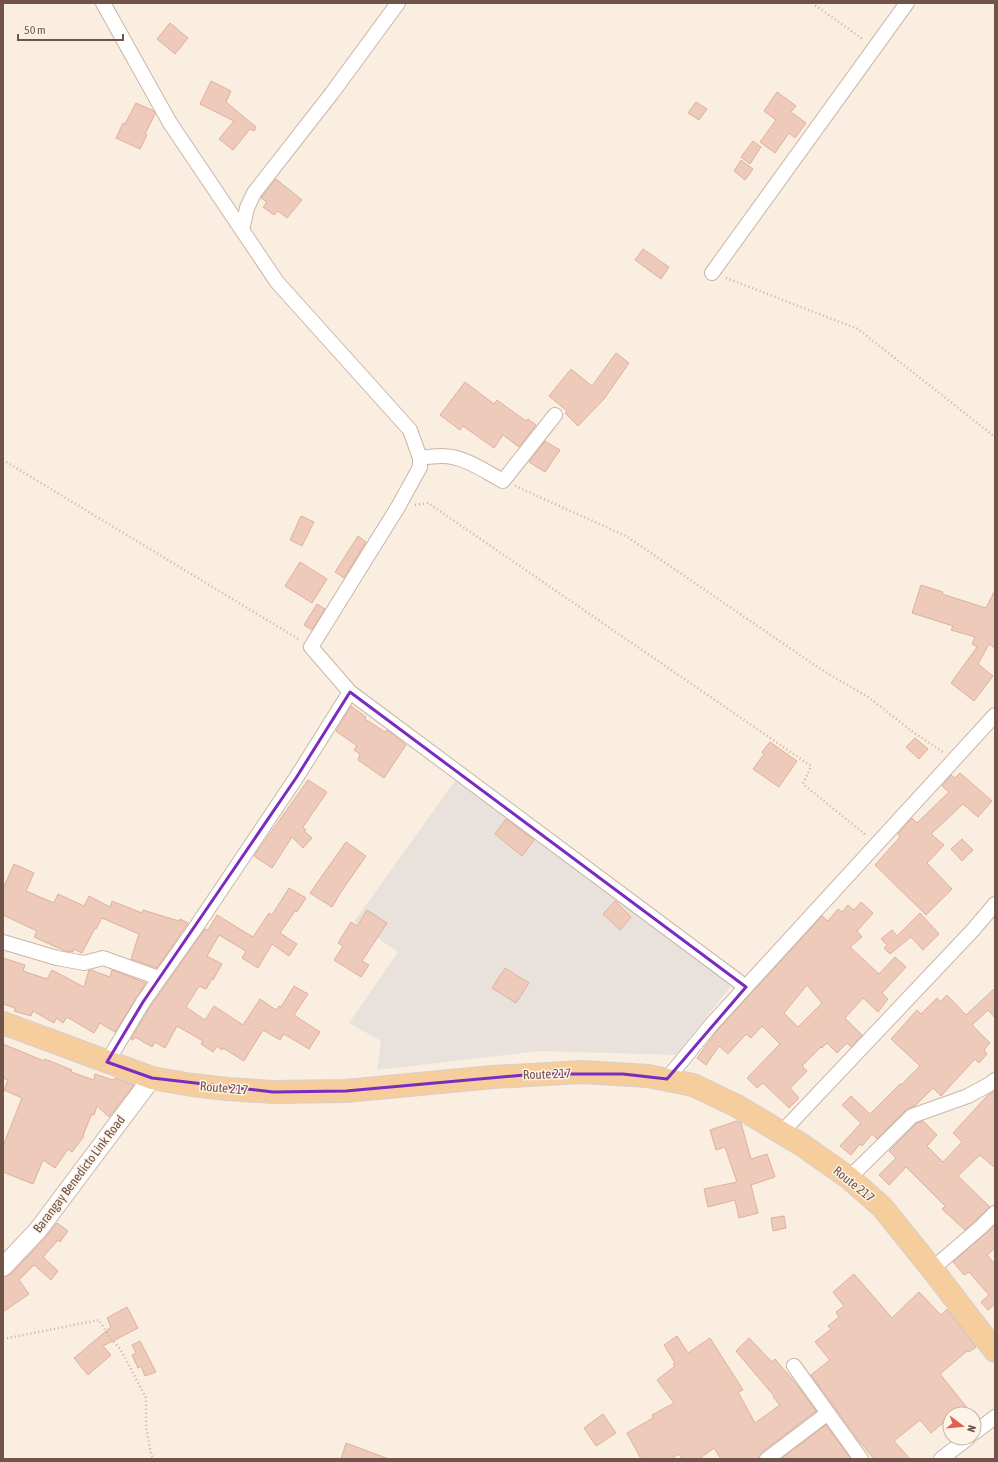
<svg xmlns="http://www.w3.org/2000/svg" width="998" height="1462" viewBox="0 0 998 1462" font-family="'Asap Condensed',sans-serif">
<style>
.industrial{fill:#e9e1dc}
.building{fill:#eecabb;stroke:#dfb09c;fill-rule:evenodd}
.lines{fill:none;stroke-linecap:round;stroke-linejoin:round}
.minor-casing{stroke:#cab5a9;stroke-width:16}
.tertiary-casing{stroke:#cab5a9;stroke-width:20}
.primary-casing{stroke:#d7cfcc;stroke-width:24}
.path{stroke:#d2ae9e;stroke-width:2.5;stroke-dasharray:1 3;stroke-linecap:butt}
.minor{stroke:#fff;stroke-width:14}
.tertiary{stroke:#fff;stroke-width:18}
.primary{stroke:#f6cd9d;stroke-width:22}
.marked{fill:none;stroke:#7b2cbf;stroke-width:3;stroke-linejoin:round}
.labels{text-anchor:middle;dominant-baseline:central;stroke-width:3;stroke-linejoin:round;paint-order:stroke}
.street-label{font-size:13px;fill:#70544a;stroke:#fef3e7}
</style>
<rect width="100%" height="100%" fill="#faeee1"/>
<path class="industrial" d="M457 778 639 909 731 986 676 1055 539 1051 377 1070 381 1041 349 1023 398 952 354 922Z"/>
<path class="building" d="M170 23 188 38 175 54 157 39Z
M211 81 231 91 226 102 256 127 254 131 250 129 233 150 219 139 234 121 200 104Z
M777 92 796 106 791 112 806 123 795 138 789 133 775 153 760 142 776 120 764 111Z
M696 102 707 109 699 120 688 113Z
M136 103 154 111 155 114 145 134 147 135 140 149 116 138 123 123 125 124Z
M753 141 761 147 750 164 741 157Z
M741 160 753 169 745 180 734 171Z
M276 179 302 200 287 218 278 211 274 215 263 207 267 202 261 198Z
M643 249 669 267 661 279 635 260Z
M616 353 629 363 604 399 578 426 565 413 567 411 549 396 571 369 592 386Z
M465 382 494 404 497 400 526 421 528 419 536 425 519 447 503 435 494 448 463 426 460 430 440 415Z
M545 441 560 450 545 472 529 462Z
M301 516 314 522 302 546 290 540Z
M358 536 366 542 344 578 335 572Z
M300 562 327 579 312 603 285 586Z
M921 585 943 592 942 594 986 608 995 590V648L989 644 978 664 993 676 974 701 951 683 977 647 972 644 975 637 951 630 953 626 912 613Z
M317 604 325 609 312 630 304 625Z
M351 706 366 717 365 719 385 732 387 730 406 745 384 778 358 760 360 754 354 750 357 746 336 731Z
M915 738 928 749 919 759 906 747Z
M770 742 797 761 779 787 753 769 764 754 762 752Z
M960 773 992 801 978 817 963 804 931 834 944 845 927 863 952 889 926 915 875 865 900 837 898 834 912 818 917 823 949 792 942 786 951 775 955 778Z
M308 780 327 792 303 827 306 830 304 831 312 838 303 848 292 837 272 868 254 856Z
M506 819 534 840 522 856 495 834Z
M962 839 973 850 962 861 951 849Z
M346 842 366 856 341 892 332 907 310 893Z
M14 864 34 873 26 891 54 903 58 894 84 906 89 896 110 907 112 901 142 913 143 910 179 921 180 919 188 923 157 968 131 959 139 934 102 918 96 929 95 928 82 953 74 949 73 952 65 951 34 937 37 931 3 915V889Z
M289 888 306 898 297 912 295 911 280 933 297 944 289 956 272 944 258 968 242 958 246 951 219 935 207 956 222 964 213 980 212 979 206 989 199 986 186 1007 205 1020 214 1006 243 1025 260 999 276 1010 279 1006 281 1007 294 986 308 994 294 1015 320 1032 309 1049 284 1034 280 1040 263 1030 244 1061 223 1048 222 1050 217 1046 213 1052 201 1044 203 1041 177 1026 165 1048 155 1042 152 1047 135 1037 133 1040 131 1039 150 1007 205 929 208 930 217 915 253 937 269 913 272 915Z
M615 901 631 917 620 930 603 914Z
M861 902 873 913 857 931 862 937 850 947 879 974 895 957 906 967 882 993 888 999 878 1012 863 998 845 1018 862 1035 851 1047 847 1043 837 1053 827 1043 822 1048 821 1047 802 1066 807 1071 790 1088 799 1098 789 1108 763 1083 757 1088 747 1078 780 1044 762 1026 751 1038 746 1034 728 1054 719 1046 706 1065 697 1058 717 1031 822 916 828 921 838 909 842 912 848 905 854 910ZM807 985 822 1003 798 1027 784 1013Z
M367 910 387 923 362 961 369 965 361 977 334 960 343 946 338 943 351 922 357 926Z
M920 913 939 934 923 950 911 937 890 954 884 948 887 945 881 939 892 930 897 936Z
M3 958 25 965 23 971 47 979 52 970 84 987 89 970H91L110 977 112 970 146 983 115 1032 100 1023 94 1033 67 1017 63 1023 56 1018 54 1023 33 1011 31 1016 14 1011 15 1008 3 1004Z
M505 968 529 983 516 1003 492 988Z
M995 988V1018L988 1010 972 1025 990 1043 984 1050 987 1054 979 1063 975 1059 941 1096 933 1088 916 1105 906 1110 877 1139 872 1134 862 1146 860 1144 851 1155 840 1146 861 1123 842 1105 851 1096 870 1114 900 1084 901 1085 920 1066 891 1039 917 1010 921 1014 937 998 940 1002 947 995 966 1015Z
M3 1044 44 1061 45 1059 72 1070 71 1072 94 1080 95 1074 113 1080 115 1078 134 1085 109 1117 97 1106 94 1115 92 1114 83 1135 84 1136 72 1152 68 1149 55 1168 43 1160 33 1184 3 1172V1146L22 1098 4 1090 8 1080 3 1078Z
M995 1091V1168L980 1155 958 1176 990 1207 965 1230 942 1209 945 1206 906 1167 889 1185 879 1175 896 1158 889 1151 917 1123 923 1121 937 1135 927 1146 943 1162 962 1142 953 1133 988 1095Z
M737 1121 741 1123 751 1159 767 1154 775 1177 751 1185 758 1213 739 1218 735 1200 708 1207 704 1189 737 1182 725 1147 716 1150 710 1130Z
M784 1216 786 1228 773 1231 771 1218Z
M57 1223 68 1231 60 1242 58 1240 43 1257 58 1271 51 1280 34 1265 19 1280 29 1294 3 1312V1277L11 1274 46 1237Z
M995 1225V1248L987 1255 995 1264V1304L988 1310 981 1302 989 1295 969 1272 964 1275 953 1262Z
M854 1274 892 1318 919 1292 941 1315 947 1309 976 1347 969 1352 967 1351 940 1374 968 1409 962 1414H950V1417L931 1433 920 1420 894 1441 910 1459H874L859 1441 811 1375 830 1360 815 1342 831 1329 828 1326 839 1317 836 1312 844 1306 833 1292Z
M127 1307 138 1328 103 1346 111 1355 88 1375 74 1358 111 1327 107 1318Z
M677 1336 688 1353 710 1338 743 1390 738 1392 755 1423 780 1405 773 1397 774 1396 736 1351 749 1338 772 1362 775 1359 797 1385 816 1411 762 1452 759 1459H721L714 1448 699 1459H682L679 1454 671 1459H641L627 1433 653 1418 652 1415 674 1403 657 1380 675 1366 673 1364 675 1363 664 1345Z
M140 1341 156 1372 145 1376 141 1366 138 1368 132 1355 136 1353 132 1345Z
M603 1414 616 1433 596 1446 584 1428Z
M826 1425 851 1459H781Z
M346 1443 386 1458V1459H341Z"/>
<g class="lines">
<g class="minor-casing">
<path id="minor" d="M103 3 170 123 277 282 410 430 420 458V467L398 507 311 647 350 692 746 987
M242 230 247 208 254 193 332 93 398 3
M712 273 907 3
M420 458C427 457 435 456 442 456 464 456 484 471 503 481L555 415
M3 942 57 958 84 963 103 958 159 978
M107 1062 143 1002 194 930 296 778 350 692
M667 1079 711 1025 995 715
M782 1132 973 930 995 904
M849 1178 912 1116 968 1096 990 1084 995 1080
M932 1269 981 1227 995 1213
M794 1366 861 1459
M974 1433 995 1417
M767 1459 828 1413
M941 1459 968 1438"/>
</g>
<g class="tertiary-casing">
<path id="tertiary" d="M3 1267 38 1230 152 1078"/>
</g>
<g class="primary-casing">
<path id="primary" d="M3 1023 152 1078 192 1085 227 1089 273 1092 346 1091 493 1077 582 1072 648 1076 693 1085 737 1106 802 1145 849 1178 882 1207 932 1269 995 1351"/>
</g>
<path class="path" d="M812 3 864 40
M726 278 858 329 995 437
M3 460 300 640
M515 486 626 536 822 670 868 697 913 732 943 752
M415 505 428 503 811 766 803 784 867 836
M3 1339 99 1320 111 1339 121 1350 146 1398V1427L151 1454 154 1459"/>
<use href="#minor" class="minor"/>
<use href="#tertiary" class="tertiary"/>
<use href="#primary" class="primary"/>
</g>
<path class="marked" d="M350 692 746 987 667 1079 623 1074H535L346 1091 273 1092 152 1078 107 1062 143 1002 296 778Z"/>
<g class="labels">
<g class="street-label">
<text transform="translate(547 1074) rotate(-2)">Route 217</text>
<text transform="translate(224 1088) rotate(5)">Route 217</text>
<text transform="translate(79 1174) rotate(-53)">Barangay Benedicto Link Road</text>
<text transform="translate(854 1184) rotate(39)">Route 217</text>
</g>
</g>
<rect width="998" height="1462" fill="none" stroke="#70544a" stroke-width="8"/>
<g transform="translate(962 1426) rotate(106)"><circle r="19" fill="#fef3e7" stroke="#c5b3a8"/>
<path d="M0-3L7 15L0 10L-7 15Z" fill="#de604d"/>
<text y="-6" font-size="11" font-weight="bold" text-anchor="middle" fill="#70544a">N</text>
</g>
<path d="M18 34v6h105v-6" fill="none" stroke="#70544a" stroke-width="2"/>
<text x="24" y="34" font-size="12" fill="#70544a" stroke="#fef3e7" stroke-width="3" paint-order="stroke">50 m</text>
</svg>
